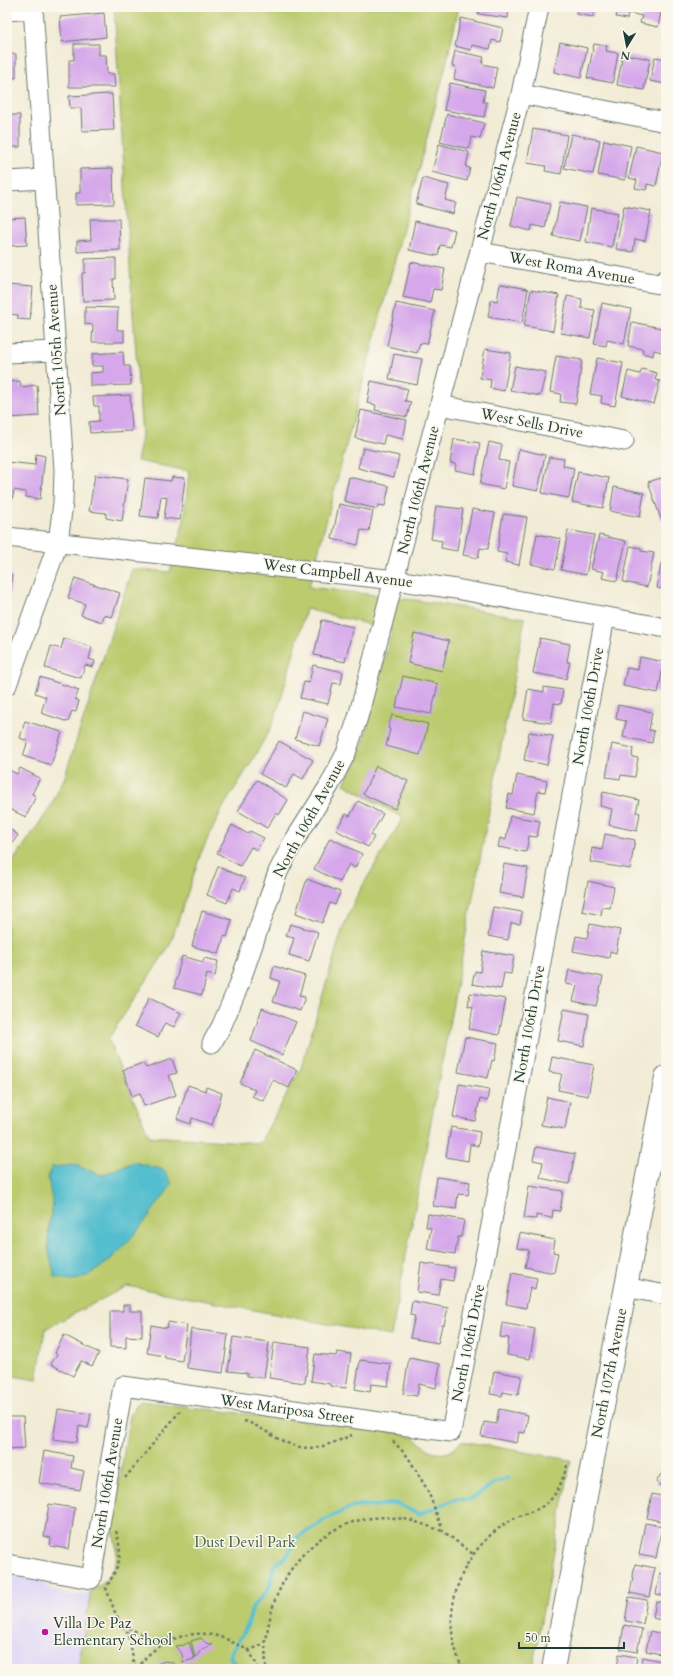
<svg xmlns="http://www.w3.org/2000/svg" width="673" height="1676" viewBox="0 0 673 1676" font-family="Cardo,serif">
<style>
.built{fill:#dbd6f7}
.green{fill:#bbcb6e;stroke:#6d8451;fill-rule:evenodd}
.water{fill:#52becd;stroke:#387e80}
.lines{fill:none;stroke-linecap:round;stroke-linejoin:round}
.stream{stroke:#52becd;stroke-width:4}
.building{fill:#d6a8eb}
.minor-casing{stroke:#697a6d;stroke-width:21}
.major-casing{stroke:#697a6d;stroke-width:24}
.path{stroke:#697a6d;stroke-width:2.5;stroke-dasharray:3 3;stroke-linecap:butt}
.minor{stroke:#fff;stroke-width:19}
.major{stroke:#fff;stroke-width:22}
.poi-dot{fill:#b5179e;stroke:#fbf7ec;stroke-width:1.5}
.labels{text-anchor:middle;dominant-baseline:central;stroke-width:3;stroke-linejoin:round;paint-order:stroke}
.street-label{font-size:15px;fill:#1f3d34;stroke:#fbf7ec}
.park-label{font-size:15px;fill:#466042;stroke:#fbf7ec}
.poi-label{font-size:15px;fill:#1f3d34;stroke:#fbf7ec;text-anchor:start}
</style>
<rect width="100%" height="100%" fill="#fbf7ec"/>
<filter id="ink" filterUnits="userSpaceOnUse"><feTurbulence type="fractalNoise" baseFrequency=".025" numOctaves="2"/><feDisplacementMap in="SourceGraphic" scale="8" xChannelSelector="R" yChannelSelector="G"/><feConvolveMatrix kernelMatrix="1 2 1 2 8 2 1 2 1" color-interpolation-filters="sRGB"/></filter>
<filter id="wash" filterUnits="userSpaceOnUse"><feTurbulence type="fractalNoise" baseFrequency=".012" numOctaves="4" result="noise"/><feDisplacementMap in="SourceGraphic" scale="16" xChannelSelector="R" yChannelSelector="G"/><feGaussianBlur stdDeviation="0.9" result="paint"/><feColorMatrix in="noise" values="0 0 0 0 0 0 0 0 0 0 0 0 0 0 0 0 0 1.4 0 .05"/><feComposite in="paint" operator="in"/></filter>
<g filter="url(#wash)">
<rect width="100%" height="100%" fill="#f2ecd6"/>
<path class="built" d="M7 1575 40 1581 49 1588 62 1593 73 1595H82L90 1592 78 1669H7Z"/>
<path class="green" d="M114 7H459L444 73 309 587 415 600 525 618 391 1336 127 1286 45 1329 37 1380 7 1375V870L49 809 64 779 132 569 170 572 184 520 189 471 137 461 142 435 132 300ZM306 609 392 630 363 744 344 784 403 818 356 897 342 930 301 1068 260 1143 149 1136 108 1039 170 945 201 853 222 809 247 769 271 728 281 699Z
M140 1401 402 1433C406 1435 410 1436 414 1438 418 1440 421 1444 424 1446 438 1457 451 1456 461 1441L571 1460 532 1669H78L91 1590 96 1588 108 1578 116 1562 117 1550 112 1526 130 1416 136 1404Z"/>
<path class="water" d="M134 1162 164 1170 172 1184C153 1211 108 1277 73 1280 68 1280 61 1278 55 1277L48 1248 49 1223 53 1204 48 1179 51 1167 75 1165 101 1175Z"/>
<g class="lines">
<path class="stream" d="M245 1669 232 1661 230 1655 232 1651 248 1624 253 1606 264 1595 270 1586 273 1568 275 1564 287 1556 298 1537 326 1519 347 1509 360 1505 374 1506 395 1503 419 1514 456 1499 469 1500 495 1483 508 1478"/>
</g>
<g id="blocks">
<path class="building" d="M479 7H509L508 18 478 14Z
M577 7H595L593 17 576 14Z
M618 7H629L627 19 616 17Z
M630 7H662L658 27 640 23 642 16 629 13Z
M104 13 106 37 62 42 60 17Z
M461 18 503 28 500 42 492 40 490 49 472 45 471 50 455 46Z
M560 42 587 48 581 78 554 72Z
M74 44H99V55H106L107 74H114L115 87H69V60H74Z
M594 44 607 46 606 51 618 53 613 83 587 78Z
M455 51 484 57 482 64 497 67 493 88 454 79 456 67 452 66Z
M7 54H16V78H7Z
M623 54 650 59 644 90 617 85Z
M655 57 666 59V84L650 81Z
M450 83 485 90 483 102H487L484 117 444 110Z
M112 94 114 130 82 131 81 108H70L69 96Z
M447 114 484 123 480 139 472 137 469 149 440 142Z
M7 115H20V147H7Z
M533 129 567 135 561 174 545 171 546 166 527 163Z
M571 134 600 140 593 174 564 168Z
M604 140 631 146 625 180 598 175Z
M439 144 469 152 466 167 470 168 467 181 432 172Z
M636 146 663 152 656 186 647 184 646 190 635 188 637 180 629 178Z
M113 168 114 204 76 205V193H80V169Z
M423 178 449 185 445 200 456 203 453 214 416 204Z
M517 197 550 204 545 228 532 225 531 231 511 226Z
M560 202 587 207 580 241 553 236Z
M624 206 651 211 645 241 635 239 633 252 616 249Z
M591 208 618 213 612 247 586 242Z
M7 209H9V218L25 217 27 245 9 246Z
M90 219H119L120 250 77 252V241L91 240Z
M415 221 455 230 451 247 440 245 438 256 409 250Z
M116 258V279H113L114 300 83 301 82 273H85V259Z
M411 262 445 269 441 290 433 289 430 303 403 297Z
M500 284 528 289 522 323 488 317 491 300 497 301Z
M7 285 33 287 30 320 18 319V315L7 314Z
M531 290 559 295 553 331 524 326Z
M567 296 582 299 581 308 595 310 590 338 561 333Z
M396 303 435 311 427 344 420 343 417 353 387 346Z
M602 303 631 309 624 344 607 340 606 346 594 344Z
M85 307 118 308 117 330H124V342H92L93 325 85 324Z
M632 322 666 329V353L654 350 653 356 642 353 643 349 628 346Z
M485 349 511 353 504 391 490 388 491 380 480 378Z
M123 352 124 366H130L131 385 90 386V373L103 372V366H92V354Z
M394 354 422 359 417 385 389 379Z
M556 356 582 360 576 404 560 402 561 394 550 392Z
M597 358 623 363 615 406 601 403 602 396 590 394Z
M515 366 546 372 540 396 510 390Z
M642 369 657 373 655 380 660 381 654 404 622 396 628 371 640 374Z
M20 381 21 387 37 385 39 416 8 418 7 382Z
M371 381 408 389 405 401 411 402 407 417 375 410 376 405 367 403Z
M130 395 132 431 90 433 89 422 99 421V406H94L93 397Z
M361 410 407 420 403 439 385 435 383 444 355 438Z
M454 439 480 443 475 474 455 470 456 464 450 463Z
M489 442 502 445 499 460 509 462 504 489 480 484Z
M363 448 399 456 394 477 358 468Z
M519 449 545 455 538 491 512 486Z
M36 454 45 456 40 499 26 497V492L14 490 12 501 7 500V462L35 465Z
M549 457 564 459 563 466 574 468 569 498 542 493Z
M578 472 609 478 603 508 572 502Z
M95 475 128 479 122 521 106 518V513L89 511Z
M172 477 185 478 180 520 164 518 167 497 161 496 158 518 140 516 145 478 171 481Z
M349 477 389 486 385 506 378 505 377 509 344 501Z
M661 478 664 485 666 484V518L661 519 648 482Z
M614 487 644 493 640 517 610 511Z
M339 504 373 511 369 531 361 530 358 545 332 539Z
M436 506 463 509 457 551 441 548 442 541 431 539Z
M472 509 495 513 488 549 480 548 478 558 463 555Z
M503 514 527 517 519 565 505 562 507 554 497 552Z
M568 530 594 535 586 575 561 570Z
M537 534 561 539 555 569 531 564Z
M599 535 626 541 617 581 602 578 604 572 591 569Z
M630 546 641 548V551L654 553 647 587 623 582Z
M661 563 666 564V590L657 588Z
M7 575H12L8 607H7Z
M75 578 120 593 112 617 104 615 102 622 81 615 85 604 68 598Z
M322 620 353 627 345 662 314 655Z
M414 633 449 641 442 671 408 663Z
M64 638 92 647 89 659 95 661 93 667 85 665 81 678 45 668 51 646 61 649Z
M540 638 570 644 567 662H570L566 679 533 673Z
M640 657 664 662 658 693 623 686 627 668 638 670Z
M313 665 343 672 341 684 333 683 328 704 300 698 304 682 309 683Z
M403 676 438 684 431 714 396 707Z
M40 677 79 690 75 699 79 701 76 712 72 711 68 722 41 713 46 697 35 693Z
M544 687 563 690 561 704 554 703 551 723 523 719 528 689 544 692Z
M618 705 652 712 649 730 654 731 652 743 623 737 626 721 616 719Z
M303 711 328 719 319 746 295 739Z
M392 715 428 724 420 755 386 746 390 729 388 728Z
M25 721 62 732 51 765 23 756 28 741 20 738Z
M529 732 553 736 547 765 524 760Z
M279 741 313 760 303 779 294 774 286 788 260 774Z
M612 744 633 748 632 757 638 758 635 777 621 775 620 779 606 777Z
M376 766 408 781 395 809 363 794Z
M20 768 40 778 32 794 36 796 26 817 7 808V769L17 774Z
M517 775 547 781 545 792 538 791 534 813 506 808 509 794 513 795Z
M257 780 288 800 279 815 276 813 267 828 238 811Z
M603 792 639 800 636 812 640 813 637 831 609 825 612 809 600 806Z
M358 801 383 814 371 835 374 837 368 847 336 830 346 814 350 816Z
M510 816 540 821 537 837 529 836 526 852 498 847 500 838 506 840Z
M232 825 248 834 250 831 264 838 257 850 251 847 240 866 217 853Z
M7 827 18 835 7 851Z
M605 834 635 840 630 869 590 862 592 848 602 850Z
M330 838 362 854 355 868 349 864 340 882 314 869Z
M504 864 528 868 523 897 499 893Z
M218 867 245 878 240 891 233 888 227 903 207 895Z
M307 879 340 892 335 905 330 903 322 923 296 913Z
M588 881 614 887 610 908 602 907 601 915 582 911Z
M493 907 522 912 520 924 511 923 508 940 488 936Z
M202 911 232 920 227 937 224 936 219 954 192 946Z
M290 924 318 932 309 961 289 955 294 938 286 936Z
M590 924 620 930 616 953 610 951 609 958 573 951 576 936 587 938Z
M483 951 514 956 511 974 504 973 501 989 472 984 475 971 480 972Z
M182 956 203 962 204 958 218 961 215 976 207 974 202 995 174 988Z
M274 966 305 976 299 996 305 997 300 1011 273 1002 280 981 271 978Z
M569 970 603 977 596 1006 573 1001 577 986 566 984Z
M470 993 506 999 499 1035 469 1029 473 1007 468 1006Z
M149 998 181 1013 174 1027 165 1023 158 1037 135 1026Z
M262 1008 296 1022 282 1055 251 1041Z
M564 1009 589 1014 584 1046 558 1041Z
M465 1037 498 1043 494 1061 492 1060 488 1078 458 1072Z
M255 1050 297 1070 289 1088 273 1080 263 1101 252 1096 255 1090 240 1083Z
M552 1057 594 1065 588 1096 558 1090 562 1074 549 1072Z
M172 1059 177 1073 169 1075 176 1095 144 1106 140 1093 132 1096 123 1070 143 1063 146 1068Z
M459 1084 489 1089 487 1101 480 1099 475 1121 453 1117Z
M188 1085 205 1091 206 1087 222 1093 212 1125 192 1118 190 1124 177 1119Z
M547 1097 570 1102 565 1129 541 1125Z
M451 1127 480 1132 478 1146 470 1144 468 1161 446 1157Z
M536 1147 575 1154 569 1184 540 1178 543 1162 533 1160Z
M437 1177 470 1182 468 1195 458 1194 456 1209 433 1206Z
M529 1186 563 1191 560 1211 553 1210 552 1218 536 1215V1219L524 1218Z
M428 1214 464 1220 461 1237H458L455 1254 427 1249 431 1228 426 1227Z
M520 1233 555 1240 553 1252 558 1253 554 1273 525 1267 529 1250 517 1248Z
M421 1263 455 1268 453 1281 441 1279 438 1295 417 1292Z
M512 1273 537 1278 535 1289 530 1287 526 1308 506 1304Z
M412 1301 448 1308 444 1325H442L438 1343 410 1338 415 1316 410 1315Z
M123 1305H130V1311H142V1337L126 1336V1348L110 1347V1311H123Z
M168 1322 187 1325 182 1361 165 1358V1356L147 1353 151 1325 167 1328Z
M502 1323 535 1329 530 1359 507 1355 509 1338 500 1337Z
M191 1329 228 1334 223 1373 187 1368Z
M64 1335 99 1353 92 1366 81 1361 73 1376 51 1364 57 1354 55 1353Z
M233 1337 269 1342 264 1378 247 1376V1373L228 1371Z
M274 1342 310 1347 305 1383 269 1378Z
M337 1352 351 1354 346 1388 330 1386V1384L311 1381 315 1354 336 1356Z
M409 1358 440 1364 436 1388 419 1384 417 1396 403 1394Z
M360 1360 391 1364 388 1386 371 1384 370 1392 355 1389Z
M494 1371 522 1376 518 1395 503 1392 502 1396 490 1394Z
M58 1409 91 1414 88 1428 79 1426 77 1442 53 1439Z
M499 1409 528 1415 525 1433 519 1432 517 1443 481 1436 484 1422 496 1424Z
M7 1417H23L25 1448 7 1449Z
M44 1451 73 1456 71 1468 84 1471 80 1490 39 1483Z
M666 1466V1489L656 1482Z
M652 1494 666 1497 665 1522 647 1518Z
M49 1504 75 1508 69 1549 50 1546 51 1538 44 1536Z
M645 1523 662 1526 656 1558 639 1555Z
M635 1564 655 1568 649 1597 630 1593Z
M660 1573 666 1574V1596L656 1594Z
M629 1597 647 1600 643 1624 625 1621Z
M656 1601 666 1603V1621L653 1618Z
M624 1625 642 1629 637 1652 620 1649Z
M650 1631 666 1635V1655L646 1651Z
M201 1638 206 1643 212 1645 202 1649 195 1658 191 1641Z
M189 1642 194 1659 183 1662 182 1654 175 1646 184 1645Z
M619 1654 637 1657 635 1669H617Z
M643 1657 666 1662V1669H641Z
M165 1661 173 1663 177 1669H154L157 1664Z"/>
</g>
</g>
<g filter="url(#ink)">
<use href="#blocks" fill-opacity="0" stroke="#697a6d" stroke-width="1"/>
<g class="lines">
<g class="minor-casing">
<path id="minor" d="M7 11 33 9
M521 94 666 122
M7 181 44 179
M480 252 665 285 666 279
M7 353 56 351
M440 405 624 441
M7 537 395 580 456 589 666 628
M7 685 58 543 63 503 64 470 33 7
M212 1043 222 1025 239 985 278 872 292 844 329 786 346 753 358 717 521 94 539 7
M625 1287 666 1295
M7 1564 91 1579 123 1386 451 1432 518 1086 605 617"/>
</g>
<g class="major-casing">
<path id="major" d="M553 1669 666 1077"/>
</g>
<path class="path" d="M244 1421C255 1424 265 1431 275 1437 306 1455 321 1448 352 1435
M393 1441 408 1457 428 1491 443 1531 473 1554
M125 1478 180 1411
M116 1531C124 1559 119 1564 106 1588L116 1615 128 1634 133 1658V1669
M123 1625 151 1639H172
M265 1640 266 1669
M249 1650 259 1669
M137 1669C151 1645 185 1629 212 1635 226 1637 236 1645 249 1650 255 1648 261 1646 265 1641 268 1636 267 1628 269 1623 271 1612 274 1601 279 1591 299 1546 344 1512 395 1518 412 1519 427 1526 442 1531
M462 1669C458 1657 453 1644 452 1631 449 1585 472 1543 511 1520 520 1515 530 1513 539 1508 557 1500 562 1480 568 1463"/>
<use href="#minor" class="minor"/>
<use href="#major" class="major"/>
</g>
</g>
<circle class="poi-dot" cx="45" cy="1632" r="4"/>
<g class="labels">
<g class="street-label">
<text transform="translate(499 176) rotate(-75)">North 106th Avenue</text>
<text transform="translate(572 268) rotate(10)">West Roma Avenue</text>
<text transform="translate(56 350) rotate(-94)">North 105th Avenue</text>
<text transform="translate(532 423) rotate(11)">West Sells Drive</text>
<text transform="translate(418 490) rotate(-76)">North 106th Avenue</text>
<text transform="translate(338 573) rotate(7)">West Campbell Avenue</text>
<text transform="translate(588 706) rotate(-80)">North 106th Drive</text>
<text transform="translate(309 818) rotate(-61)">North 106th Avenue</text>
<text transform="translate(529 1024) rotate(-80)">North 106th Drive</text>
<text transform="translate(468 1343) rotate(-79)">North 106th Drive</text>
<text transform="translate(609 1373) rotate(-79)">North 107th Avenue</text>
<text transform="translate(287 1409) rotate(8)">West Mariposa Street</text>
<text transform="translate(107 1483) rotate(-81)">North 106th Avenue</text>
</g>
<g class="park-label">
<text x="245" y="1542">Dust Devil Park</text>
</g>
<g class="poi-label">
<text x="53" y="1623">Villa De Paz<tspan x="53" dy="17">Elementary School</tspan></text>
</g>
</g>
<rect width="673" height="1676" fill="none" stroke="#fbf7ec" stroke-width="24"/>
<g transform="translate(627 46) rotate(190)" stroke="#fbf7ec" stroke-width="3" paint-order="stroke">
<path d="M0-3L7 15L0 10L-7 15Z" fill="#1f3d34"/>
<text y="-6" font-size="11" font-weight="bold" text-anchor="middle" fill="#1f3d34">N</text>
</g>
<path d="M519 1642v6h105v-6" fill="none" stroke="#1f3d34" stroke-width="2"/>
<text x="525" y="1642" font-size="12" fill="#1f3d34" stroke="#fbf7ec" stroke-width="3" paint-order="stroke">50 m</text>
</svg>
